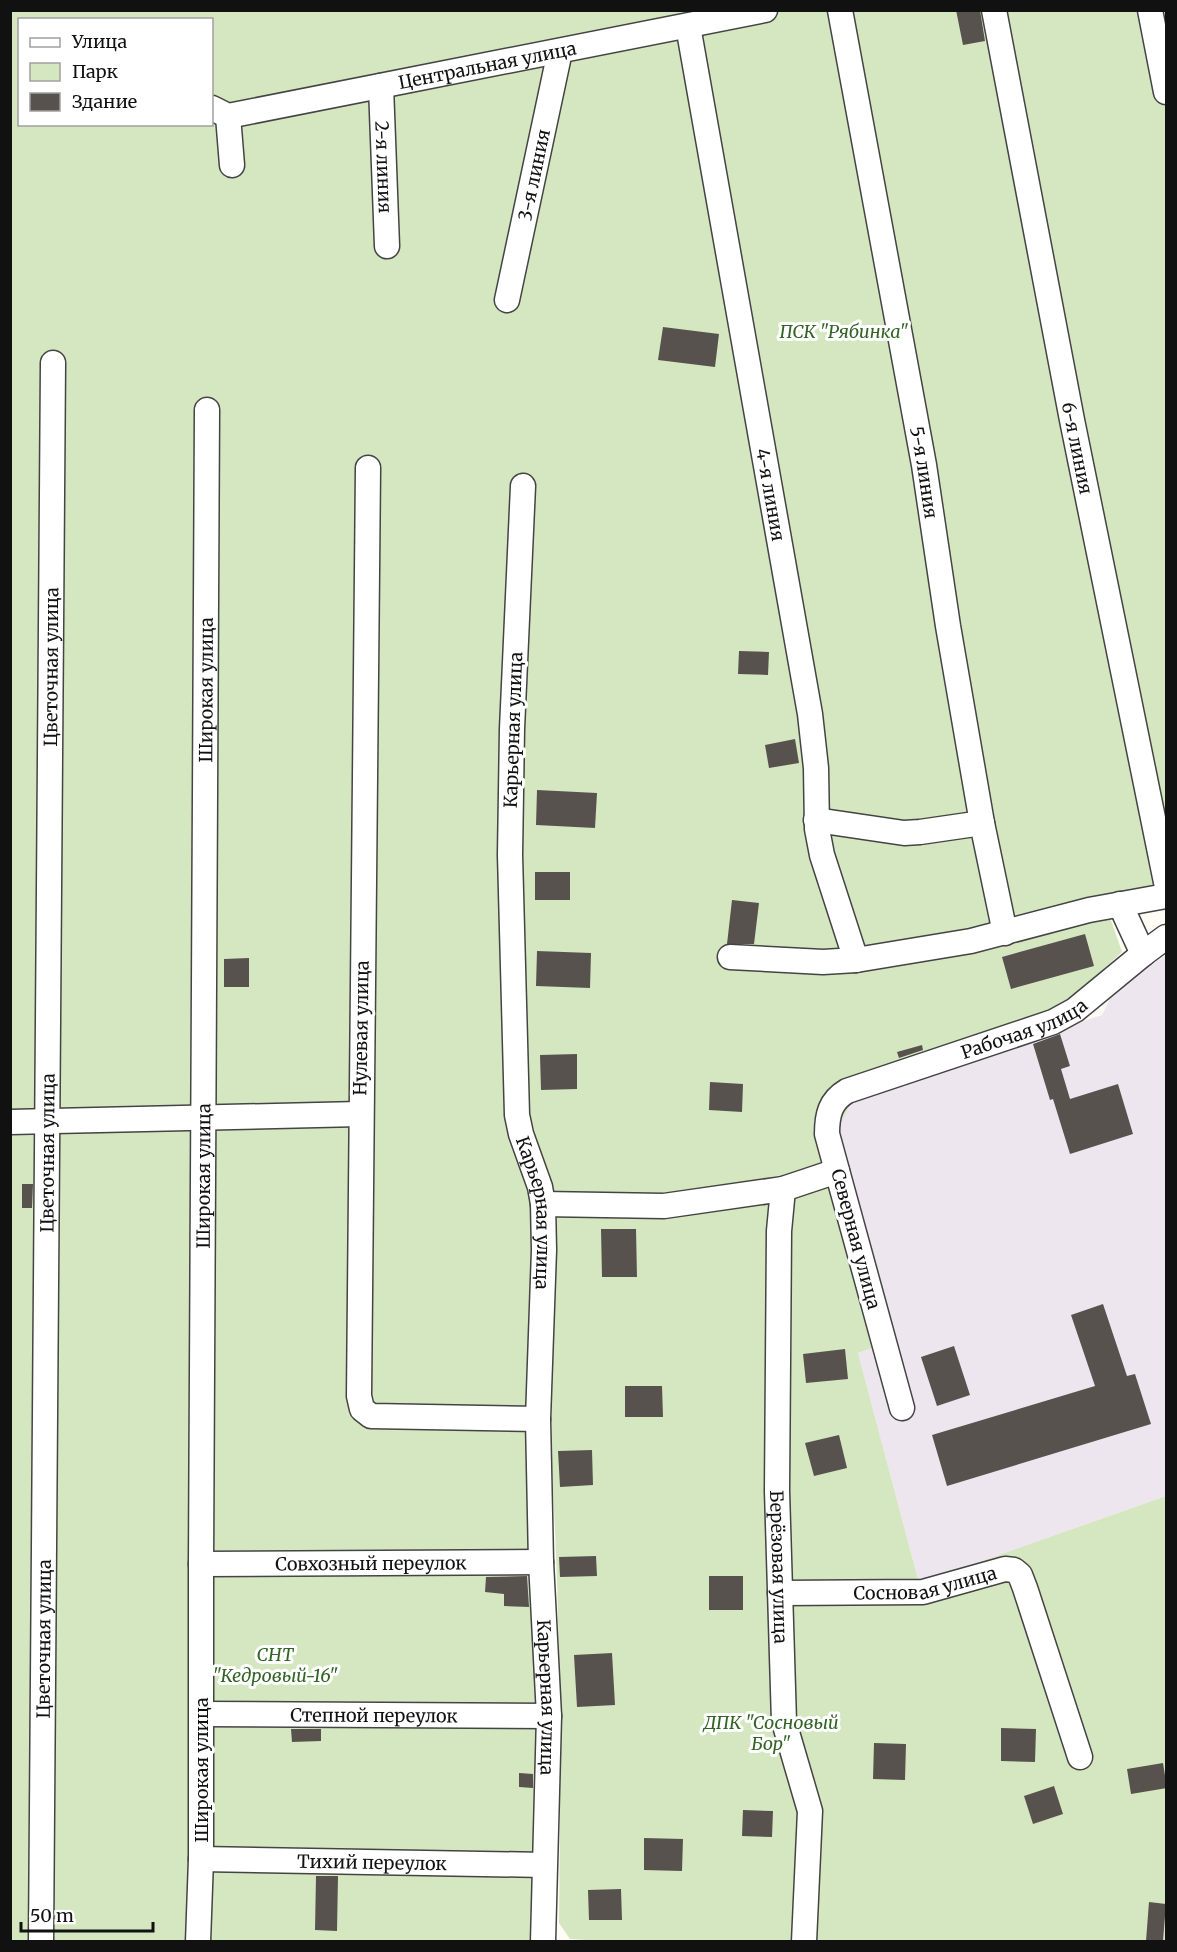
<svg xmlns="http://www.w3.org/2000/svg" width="1177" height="1952" viewBox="0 0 1177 1952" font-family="Merriweather,serif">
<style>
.industrial{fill:#ede6ee}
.green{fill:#d5e7c0;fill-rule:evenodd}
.building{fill:#58524e}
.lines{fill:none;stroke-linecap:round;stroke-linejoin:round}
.minor-casing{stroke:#444;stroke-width:27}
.minor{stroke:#fff;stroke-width:24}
.labels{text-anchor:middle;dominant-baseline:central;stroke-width:6;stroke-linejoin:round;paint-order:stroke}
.street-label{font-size:18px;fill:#111;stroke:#fff}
.park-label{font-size:18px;font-style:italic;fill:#336425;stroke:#fff}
</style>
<rect width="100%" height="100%" fill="#fefcf5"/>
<path class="industrial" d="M1166 955V1496L919 1583 858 1353 897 1339 848 1180 836 1134 852 1098 1102 1015 1115 988Z"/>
<path class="green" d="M10 11H1166V884L999 940 1108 912 1122 952 1067 1003 853 1098 836 1134 848 1180 897 1339 858 1353 919 1583 1166 1496V1941L620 1942 570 1939 559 1923C561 1768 561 1612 551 1457 550 1440 553 1423 551 1407L529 1408 542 1688 538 1941H11ZM20 20H212V124H20Z"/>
<path class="building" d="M956 10H980L985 41 963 45Z
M663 327 719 334 715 367 658 360Z
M739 651 769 652 768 675 738 674Z
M795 739 799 763 769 768 765 745Z
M537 790 597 793 595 828 536 825Z
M535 872H570V900H535Z
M732 900 759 903 754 944H727Z
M1085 934 1094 966 1011 989 1002 957Z
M537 951 591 953 590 988 536 986Z
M249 958V987H224V959Z
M1060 1034 1070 1066 1061 1069 1070 1099 1118 1084 1133 1134 1070 1154 1053 1099 1050 1100 1033 1044Z
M922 1045 923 1050 899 1058 897 1052Z
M577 1054V1089L541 1090 540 1055Z
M710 1082 743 1084 742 1112 709 1110Z
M22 1184H33L32 1208H22Z
M601 1229H636L637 1277H602Z
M1103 1304 1127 1376 1135 1374 1151 1424 947 1486 932 1435 1095 1386 1071 1315Z
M954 1346 970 1395 937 1406 921 1357Z
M845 1349 848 1379 806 1383 803 1354Z
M625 1386H662L663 1417H625Z
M839 1435 847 1468 814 1476 805 1443Z
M592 1450 593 1485 560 1487 558 1451Z
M596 1556 597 1576 560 1577 559 1557Z
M527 1576 529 1607 504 1606V1594L485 1592 486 1577Z
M709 1576H743V1610H709Z
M612 1653 615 1705 577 1707 574 1655Z
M1001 1728 1036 1729 1035 1762 1001 1761Z
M291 1729H321V1741L292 1742Z
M874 1743 906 1744 905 1780 873 1779Z
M1163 1763 1167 1788 1131 1794 1127 1769Z
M519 1773 533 1774V1788L519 1787Z
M1054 1786 1063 1814 1033 1824 1024 1796Z
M743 1810 773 1811 772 1837 742 1836Z
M644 1838 683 1839 682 1871 644 1870Z
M316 1876H338L337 1931 315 1930Z
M621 1889 622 1920H589L588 1890Z
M1149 1902 1166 1904 1163 1941H1146Z"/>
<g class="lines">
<g class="minor-casing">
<g id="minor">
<path id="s1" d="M840 10 924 465 948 626 982 823 1005 933"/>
<path id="s2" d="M994 10 1072 420 1166 882"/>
<path d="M1150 10 1166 92"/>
<path id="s3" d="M688 26 810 714 816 768 817 829 822 855 856 960"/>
<path id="s4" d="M381 86 387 246"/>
<path id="s5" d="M212 108 228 116 765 10"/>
<path d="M228 116 232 165"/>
<path id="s6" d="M507 300 560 51"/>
<path d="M368 468 359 1396 362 1409 371 1416 538 1419"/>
<path id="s7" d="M523 486 512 729 510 855 517 1115 521 1134 540 1187 543 1204 544 1250 538 1419 541 1562 549 1716 543 1942"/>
<path d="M816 820 904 833 920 832 982 823"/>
<path d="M1120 904 1143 954"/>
<path d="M730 957 823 962 856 960 971 941 1089 910 1166 896"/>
<path d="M10 1122 360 1114"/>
<path id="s8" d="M783 1189 779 1231 777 1491 784 1722 810 1811 804 1942"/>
<path d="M543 1204 664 1206 783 1189 837 1171"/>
<path id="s9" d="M902 1408 827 1134C827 1115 830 1101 847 1091L1053 1022 1075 1010 1143 954 1166 937"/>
<path id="s10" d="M201 1564 541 1562"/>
<path id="s11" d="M780 1593 923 1592 1005 1569 1014 1570 1020 1575 1025 1588 1080 1757"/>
<path id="s12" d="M202 1714 549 1716"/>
<path id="s13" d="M201 1859 544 1865"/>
<path id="s14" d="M41 1942 53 363"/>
<path id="s15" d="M198 1942 201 1859V1564L207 410"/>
</g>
</g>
<use href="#minor" class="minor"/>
</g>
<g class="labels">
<g class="street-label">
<text stroke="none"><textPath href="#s5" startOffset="282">Центральная улица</textPath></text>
<text stroke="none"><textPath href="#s4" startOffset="81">2-я линия</textPath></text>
<text stroke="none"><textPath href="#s6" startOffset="128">3-я линия</textPath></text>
<text stroke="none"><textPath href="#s2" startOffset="446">6-я линия</textPath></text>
<text stroke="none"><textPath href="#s1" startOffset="470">5-я линия</textPath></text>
<text stroke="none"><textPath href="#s3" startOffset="476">4-я линия</textPath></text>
<text stroke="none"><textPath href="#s14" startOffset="1275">Цветочная улица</textPath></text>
<text stroke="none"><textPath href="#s15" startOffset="1252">Широкая улица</textPath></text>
<text transform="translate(513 730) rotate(-88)">Карьерная улица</text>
<text stroke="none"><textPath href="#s9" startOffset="522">Рабочая улица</textPath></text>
<text transform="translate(361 1028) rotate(-89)">Нулевая улица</text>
<text stroke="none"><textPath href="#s14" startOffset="789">Цветочная улица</textPath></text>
<text stroke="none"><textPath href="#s15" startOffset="766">Широкая улица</textPath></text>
<text stroke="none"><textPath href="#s7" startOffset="730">Карьерная улица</textPath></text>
<text transform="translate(856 1239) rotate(75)">Северная улица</text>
<text stroke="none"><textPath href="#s10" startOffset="170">Совхозный переулок</textPath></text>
<text stroke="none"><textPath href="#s8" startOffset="378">Берёзовая улица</textPath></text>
<text stroke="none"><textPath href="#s11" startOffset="146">Сосновая улица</textPath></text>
<text stroke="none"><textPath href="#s14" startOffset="303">Цветочная улица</textPath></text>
<text stroke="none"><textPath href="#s7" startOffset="1216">Карьерная улица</textPath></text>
<text stroke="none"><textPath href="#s12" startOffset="172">Степной переулок</textPath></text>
<text transform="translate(201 1770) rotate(-90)">Широкая улица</text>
<text stroke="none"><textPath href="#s13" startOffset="171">Тихий переулок</textPath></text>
</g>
<g class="park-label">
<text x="844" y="331">ПСК "Рябинка"</text>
<text x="275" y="1654">СНТ<tspan x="275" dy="21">"Кедровый-16"</tspan></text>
<text x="771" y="1722">ДПК "Сосновый<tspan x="771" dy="21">Бор"</tspan></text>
</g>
</g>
<rect width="1177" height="1952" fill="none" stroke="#111111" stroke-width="24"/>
<rect x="18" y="18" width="195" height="108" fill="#ffffff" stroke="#a0a0a0" stroke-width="1.5"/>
<rect x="30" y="38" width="30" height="9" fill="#ffffff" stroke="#a0a0a0" stroke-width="1.5"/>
<text x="72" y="48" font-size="18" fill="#111111">Улица</text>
<rect x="30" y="63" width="30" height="18" fill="#d5e7c0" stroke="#a0a0a0" stroke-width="1.5"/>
<text x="72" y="78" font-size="18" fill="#111111">Парк</text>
<rect x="30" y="93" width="30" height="18" fill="#58524e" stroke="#a0a0a0" stroke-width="1.5"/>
<text x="72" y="108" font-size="18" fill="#111111">Здание</text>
<path d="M21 1922v9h132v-9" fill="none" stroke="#111111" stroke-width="3"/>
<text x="30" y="1922" font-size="18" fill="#111111" stroke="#ffffff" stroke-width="4.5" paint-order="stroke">50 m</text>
</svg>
